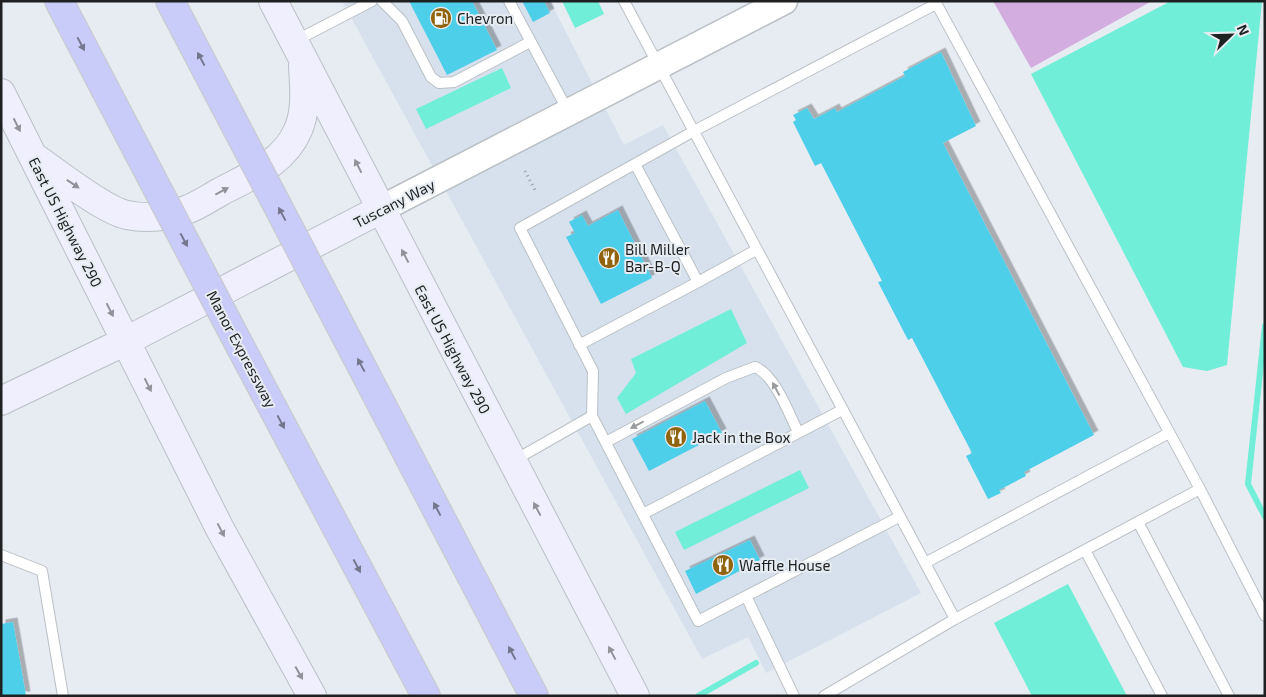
<svg xmlns="http://www.w3.org/2000/svg" width="1266" height="697" viewBox="0 0 1266 697" font-family="'Exo 2',sans-serif">
<style>
.built{fill:#d6e1ed}
.green{fill:#d3ade0}
.water{fill:#71eed7}
.lines{fill:none;stroke-linecap:round;stroke-linejoin:round}
.stream{stroke:#71eed7;stroke-width:6}
.building{fill:#4ecee9;filter:url(#shadow)}
.service-casing{stroke:#bac0c5;stroke-width:12}
.tertiary-casing{stroke:#bac0c5;stroke-width:29}
.secondary-casing{stroke:#bac0c5;stroke-width:30}
.motorway-casing{stroke:#c9c9ca;stroke-width:30}
.path{stroke:#95999e;stroke-width:3;stroke-dasharray:1 4;stroke-linecap:butt}
.service{stroke:#fff;stroke-width:10}
.tertiary{stroke:#fff;stroke-width:26}
.secondary{stroke:#efeffd;stroke-width:28}
.motorway{stroke:#c9cbf8;stroke-width:28}
.motorway-bridge-casing{stroke:#c9c9ca;stroke-width:30;stroke-linecap:butt}
.motorway-bridge{stroke:#c9cbf8;stroke-width:28}
.oneway{fill:#74768d}
.oneway2{fill:#91929a}
.oneway3{fill:#9a9b9c}
.labels{text-anchor:middle;dominant-baseline:central;stroke-width:4;stroke-linejoin:round;paint-order:stroke}
.poi-label{font-size:15px;fill:#1e2022;stroke:#e6ecf2;text-anchor:start}
.street-label{font-size:15px;fill:#1e2022;stroke:#e6ecf2}
</style>
<defs>
<filter id="shadow"><feDropShadow dx="4.5" dy="-4.5" stdDeviation="0" flood-color="#0004"/></filter>
</defs>
<rect width="100%" height="100%" fill="#e6ecf2"/>
<path class="built" d="M342 1H550L624 145 663 125 921 593 766 673 748 637 702 659Z"/>
<path class="green" d="M993 1H1152L1031 68Z"/>
<path class="water" d="M562 1H598L604 14 575 28Z
M1171 1H1262L1227 365 1207 371 1183 367 1031 74Z
M502 68 511 88 426 129 416 109Z
M731 309 747 343 626 414 617 398 636 373 631 359Z
M800 470 809 488 684 550 675 532Z
M1068 584 1127 696H1032L994 623Z"/>
<g class="lines">
<path class="stream" d="M1265 326 1248 484 1265 517
M698 696 756 663"/>
</g>
<path class="building" d="M409 1H472L497 50 447 75Z
M522 1H544L550 13 533 22Z
M941 52 976 126 943 143 1094 435 1024 472 1026 476 999 490 1001 493 988 499 966 456 972 453 912 338 908 340 878 282 882 281 821 163 815 166 793 122 796 120 793 115 807 108 814 119 835 108 837 112 905 76 903 72Z
M618 210 652 278 601 304 566 237 575 233 569 222 582 215 588 226Z
M705 401 722 433 649 471 632 439Z
M750 540 760 560 696 594 685 571Z
M13 622 18 650 26 696H1V624Z"/>
<g class="lines">
<g class="service-casing">
<path id="service" d="M382 1 402 21 431 77 439 83 454 82 530 42
M509 1 569 113
M624 1 955 619
M935 1 1200 489
M295 41 372 1
M635 164 698 282 756 250
M579 345 698 282
M592 416 593 371 520 228 694 131 936 4
M606 442 726 378 755 367C775 375 789 414 798 432
M513 461 592 416 698 621 899 517
M643 514 842 410
M1138 522 1229 696
M1085 550 1162 696
M1 555 42 571 63 696
M925 563 1169 433
M746 596 794 696
M824 696 955 619 1200 489 1265 616"/>
</g>
<g class="tertiary-casing">
<path id="tertiary" d="M381 209 784 1"/>
</g>
<g class="secondary-casing">
<path id="secondary" d="M273 1 635 696
M1 93 220 529 312 696
M37 159C57 173 105 211 127 215 146 219 168 217 186 210 198 206 209 198 220 192 250 176 284 163 298 130 307 109 304 88 303 66
M1 401 126 341 381 209"/>
</g>
<g class="motorway-casing">
<path id="motorway" d="M59 1 137 150
M170 1 223 102
M329 304 534 696
M241 348 426 696"/>
</g>
<path class="path" d="M525 171 535 190"/>
<use href="#service" class="service"/>
<use href="#tertiary" class="tertiary"/>
<use href="#secondary" class="secondary"/>
<use href="#motorway" class="motorway"/>
<g class="motorway-bridge-casing">
<path id="motorway-bridge" d="M223 102 329 304
M137 150 241 348"/>
</g>
<use href="#motorway-bridge" class="motorway-bridge"/>
</g>
<defs><path id="oneway-solid" d="M-6-.8H1V-3.2L6.5 0L1 3.2V.8H-6Z" transform="scale(1.25)"/></defs>
<g class="oneway">
<use href="#oneway-solid" transform="translate(81 44) rotate(62)"/>
<use href="#oneway-solid" transform="translate(201 59) rotate(-118)"/>
<use href="#oneway-solid" transform="translate(282 214) rotate(-118)"/>
<use href="#oneway-solid" transform="translate(184 240) rotate(62)"/>
<use href="#oneway-solid" transform="translate(361 365) rotate(-118)"/>
<use href="#oneway-solid" transform="translate(281 422) rotate(62)"/>
<use href="#oneway-solid" transform="translate(437 509) rotate(-118)"/>
<use href="#oneway-solid" transform="translate(357 566) rotate(62)"/>
<use href="#oneway-solid" transform="translate(512 653) rotate(-118)"/>
</g>
<g class="oneway2">
<use href="#oneway-solid" transform="translate(17 125) rotate(63)"/>
<use href="#oneway-solid" transform="translate(358 166) rotate(-117)"/>
<use href="#oneway-solid" transform="translate(73 184) rotate(34)"/>
<use href="#oneway-solid" transform="translate(222 191) rotate(-28)"/>
<use href="#oneway-solid" transform="translate(405 256) rotate(-118)"/>
<use href="#oneway-solid" transform="translate(110 310) rotate(63)"/>
<use href="#oneway-solid" transform="translate(148 385) rotate(63)"/>
<use href="#oneway-solid" transform="translate(537 509) rotate(-118)"/>
<use href="#oneway-solid" transform="translate(221 530) rotate(62)"/>
<use href="#oneway-solid" transform="translate(612 653) rotate(-118)"/>
<use href="#oneway-solid" transform="translate(299 673) rotate(61)"/>
</g>
<g class="oneway3">
<use href="#oneway-solid" transform="translate(776 389) rotate(-118)"/>
<use href="#oneway-solid" transform="translate(637 425) rotate(152)"/>
</g>
<defs>
<g id="fuel-disc" transform="scale(1.125)"><circle r="9.5" fill="#90630c" stroke="#e6ecf2"/><path d="M-5.5-6h7V0h2V4h1.3V-2.5L3-4.5l.8-.8L6-3V5H2.5V1h-1V6h-7ZM-4.2-4.7v3.2H.2V-4.7Z" fill="#fff"/></g>
<g id="restaurant-disc" transform="scale(1.125)"><circle r="9.5" fill="#90630c" stroke="#e6ecf2"/><path d="M-5-6h1v4h1v-4h1v4h1v-4h1v5L-1.5 .5V6h-2V.5L-5-1ZM5-6V6H3V1.5H1.5Q1.5-4 5-6Z" fill="#fff"/></g>
</defs>
<g fill-rule="evenodd">
<use href="#fuel-disc" x="441" y="18"/>
<use href="#restaurant-disc" x="609" y="258"/>
<use href="#restaurant-disc" x="676" y="437"/>
<use href="#restaurant-disc" x="723" y="565"/>
</g>
<g class="labels">
<g class="poi-label">
<text x="457" y="18">Chevron</text>
<text x="625" y="249">Bill Miller<tspan x="625" dy="17">Bar-B-Q</tspan></text>
<text x="692" y="437">Jack in the Box</text>
<text x="739" y="565">Waffle House</text>
</g>
<g class="street-label">
<text transform="translate(394 203) rotate(-27)">Tuscany Way</text>
<text transform="translate(66 222) rotate(63)">East US Highway 290</text>
<text transform="translate(242 349) rotate(62)">Manor Expressway</text>
<text transform="translate(453 349) rotate(62)">East US Highway 290</text>
</g>
</g>
<rect width="1266" height="697" fill="none" stroke="#1e2022" stroke-width="5"/>
<g transform="translate(1231 35) rotate(67)" stroke="#e6ecf2" stroke-width="4" paint-order="stroke">
<path d="M0-4L9 19L0 12L-9 19Z" fill="#1e2022"/>
<text y="-8" font-size="14" font-weight="bold" text-anchor="middle" fill="#1e2022">N</text>
</g>
</svg>
